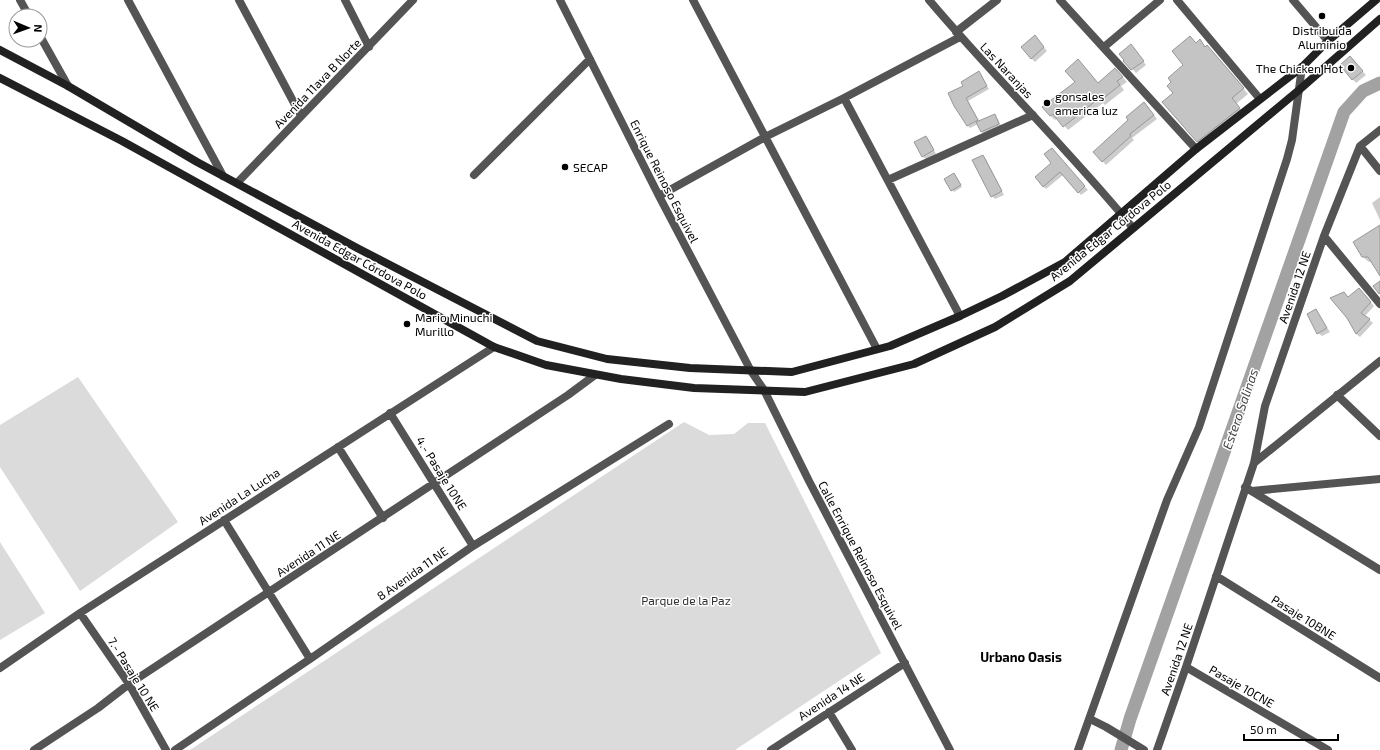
<svg xmlns="http://www.w3.org/2000/svg" width="1380" height="750" viewBox="0 0 1380 750" font-family="'Exo 2',sans-serif">
<style>
.green{fill:#dbdbdb}
.shadow{fill:#0003}
.lines{fill:none;stroke-linecap:round;stroke-linejoin:round}
.canal{stroke:#a2a2a2;stroke-width:13}
.building{fill:#c4c4c4;stroke:#989898}
.minor{stroke:#545454;stroke-width:8}
.tertiary{stroke:#545454;stroke-width:8}
.secondary{stroke:#212121;stroke-width:8}
.poi-dot{fill:#000;stroke:#fff;stroke-width:1.5}
.labels{text-anchor:middle;dominant-baseline:central;stroke-width:3;stroke-linejoin:round;paint-order:stroke}
.poi-label{font-size:12px;fill:#000;stroke:#fff;text-anchor:start}
.street-label{font-size:12px;fill:#000;stroke:#fff}
.park-label{font-size:12px;fill:#323232;stroke:#fff}
.water-label{font-size:13px;font-style:italic;fill:#434343;stroke:#fff}
.neighbourhood-label{font-size:13px;font-weight:bold;fill:#000;stroke:#fff}
</style>
<rect width="100%" height="100%" fill="#fff"/>
<path class="green" d="M78 377 178 522 80 591 0 467V425Z
M684 422 709 435 734 434 748 423H765L881 653 735 750H190Z
M0 542 45 613 0 640Z"/>
<path class="shadow" d="M1038 40 1047 51 1035 62 1031 58Z
M1200 41 1206 47 1207 46 1212 51 1248 94 1236 104 1244 113 1202 146 1197 141 1174 93 1184 66 1196 44Z
M1134 49 1146 65 1136 73 1125 61Z
M1353 61 1366 75 1356 83 1341 65Z
M1115 69 1127 82 1121 86 1124 90 1105 105 1103 103 1068 130 1058 118 1055 120 1050 116 1098 84Z
M978 73 989 89 968 101 978 119 967 125 965 86Z
M1148 107 1157 119 1132 138 1134 140 1106 165 1094 152Z
M994 116 998 119 1002 128 985 135 982 132 978 124 970 128 968 126 979 120 980 122Z
M926 137 929 140 936 154 926 159 922 156Z
M1055 152 1088 190 1081 195 1063 175 1046 189 1043 186Z
M983 156 986 159 1004 195 995 199 992 196Z
M955 175 962 187 954 192 945 179Z
M1380 197V220L1372 203Z
M1380 232V274L1372 261 1369 262 1363 257Z
M1363 293 1374 306 1365 316 1373 323 1360 337 1356 334Z
M1316 311 1330 332 1322 336 1318 333Z"/>
<g class="lines">
<path class="canal" d="M1121 750 1130 719 1344 112 1363 91 1380 83"/>
</g>
<path class="building" d="M1035 35 1044 47 1031 59 1021 47Z
M1190 36 1196 43 1200 39 1205 47 1207 45 1244 88 1232 98 1240 108 1197 142 1162 102 1173 93 1167 86 1171 82 1168 78 1183 65 1172 51Z
M1131 44 1144 61 1131 70 1123 61 1124 60 1119 54Z
M1350 56 1363 71 1352 80 1340 65Z
M1078 59 1098 83 1115 68 1123 77 1117 81 1120 85 1100 101 1098 99 1063 127 1053 114 1050 116 1042 107 1075 82 1065 71Z
M979 71 987 86 966 98 978 120 967 126 954 106 948 93 963 86 961 82Z
M1144 102 1154 115 1130 134 1131 136 1102 162 1093 152 1128 120 1126 117Z
M995 114 999 124 981 132 976 122Z
M926 136 934 150 922 157 914 142Z
M1052 148 1085 186 1078 193 1060 172 1043 187 1035 177 1051 163 1044 154Z
M983 155 1002 191 991 197 972 160Z
M954 173 961 185 951 191 944 179Z
M1380 225V276L1368 257H1362L1353 242Z
M1380 281V293L1379 294 1373 286Z
M1359 288 1371 302 1361 313 1370 319 1356 334 1347 318 1330 298 1344 292 1348 297Z
M1316 309 1327 328 1317 334 1307 314Z"/>
<g class="lines">
<path class="minor" d="M20 0 29 16
M128 0 223 176
M239 0 301 116
M345 0 369 47
M560 0 659 196 751 371 764 390 809 481 950 750
M693 0 877 349
M929 0C995 78 1068 149 1133 228
M1060 0 1196 149
M1177 0 1260 99
M1293 0 1328 41
M956 32 997 0
M40 36 68 86
M1104 47 1160 0
M844 98 960 316
M1360 146 1380 171
M474 175 590 59
M888 180 1033 115
M237 183 413 0
M659 196 765 137 844 98 960 37
M1324 236 1380 304
M1337 395 1380 436
M390 413 473 546
M338 447 383 518
M1254 463 1380 361
M1245 487 1380 570
M1252 491 1380 479
M224 520 310 659
M1216 576 1380 678
M80 613 129 684 166 750
M1186 667 1328 750
M0 668 80 613 494 347
M829 712 852 750
M1090 719 1106 727 1144 750
M34 750 98 708 129 684 568 395 595 375
M175 750 310 659 473 546 669 424
M771 750 905 663
M1157 750 1186 667 1254 463 1265 406 1324 236 1360 146 1380 130"/>
<path class="tertiary" d="M1078 750 1167 500 1199 427 1287 159 1292 140 1302 67"/>
<path class="secondary" d="M0 50 68 86 197 162 359 249 537 341 607 359 690 368 792 372 890 346 960 316 1002 296 1065 262 1196 149 1302 67 1328 41 1376 0
M0 78 122 141 494 347 546 365 621 379 694 388 805 392 914 364 995 327 1070 281 1299 90 1380 19"/>
</g>
<g class="poi-dot">
<circle cx="1322" cy="16" r="4"/>
<circle cx="1351" cy="68" r="4"/>
<circle cx="1047" cy="103" r="4"/>
<circle cx="565" cy="167" r="4"/>
<circle cx="407" cy="324" r="4"/>
</g>
<g class="labels">
<g class="poi-label">
<text x="1322" y="30" text-anchor="middle">Distribuida<tspan x="1322" dy="14">Aluminio</tspan></text>
<text x="1343" y="68" text-anchor="end">The Chicken Hot</text>
<text x="1055" y="96">gonsales<tspan x="1055" dy="14">america luz</tspan></text>
<text x="573" y="167">SECAP</text>
<text x="415" y="317">Mario Minuchi<tspan x="415" dy="14">Murillo</tspan></text>
</g>
<g class="street-label">
<text transform="translate(1007 70) rotate(47)">Las Naranjas</text>
<text transform="translate(317 83) rotate(-46)">Avenida 11ava B Norte</text>
<text transform="translate(665 181) rotate(63)">Enrique Reinoso Esquivel</text>
<text transform="translate(1110 230) rotate(-39)">Avenida Edgar Córdova Polo</text>
<text transform="translate(360 259) rotate(29)">Avenida Edgar Córdova Polo</text>
<text transform="translate(1294 287) rotate(-71)">Avenida 12 NE</text>
<text transform="translate(442 473) rotate(58)">4.- Pasaje 10NE</text>
<text transform="translate(239 496) rotate(-33)">Avenida La Lucha</text>
<text transform="translate(308 553) rotate(-33)">Avenida 11 NE</text>
<text transform="translate(861 555) rotate(62)">Calle Enrique Reinoso Esquivel</text>
<text transform="translate(412 573) rotate(-35)">8 Avenida 11 NE</text>
<text transform="translate(1304 617) rotate(32)">Pasaje 10BNE</text>
<text transform="translate(1176 659) rotate(-71)">Avenida 12 NE</text>
<text transform="translate(134 674) rotate(58)">7.- Pasaje 10 NE</text>
<text transform="translate(1242 686) rotate(30)">Pasaje 10CNE</text>
<text transform="translate(831 696) rotate(-33)">Avenida 14 NE</text>
</g>
<g class="park-label">
<text x="686" y="600">Parque de la Paz</text>
</g>
<g class="water-label">
<text transform="translate(1240 409) rotate(-71)">Estero Salinas</text>
</g>
<g class="neighbourhood-label">
<text x="1021" y="657">Urbano Oasis</text>
</g>
</g>
<g transform="translate(28 28) rotate(92)"><circle r="19" fill="#ffffff" stroke="#999999"/>
<path d="M0-3L7 15L0 10L-7 15Z" fill="#000000"/>
<text y="-6" font-size="11" font-weight="bold" text-anchor="middle" fill="#000000">N</text>
</g>
<path d="M1244 734v6h94v-6" fill="none" stroke="#000000" stroke-width="2"/>
<text x="1250" y="734" font-size="12" fill="#000000" stroke="#ffffff" stroke-width="3" paint-order="stroke">50 m</text>
</svg>
